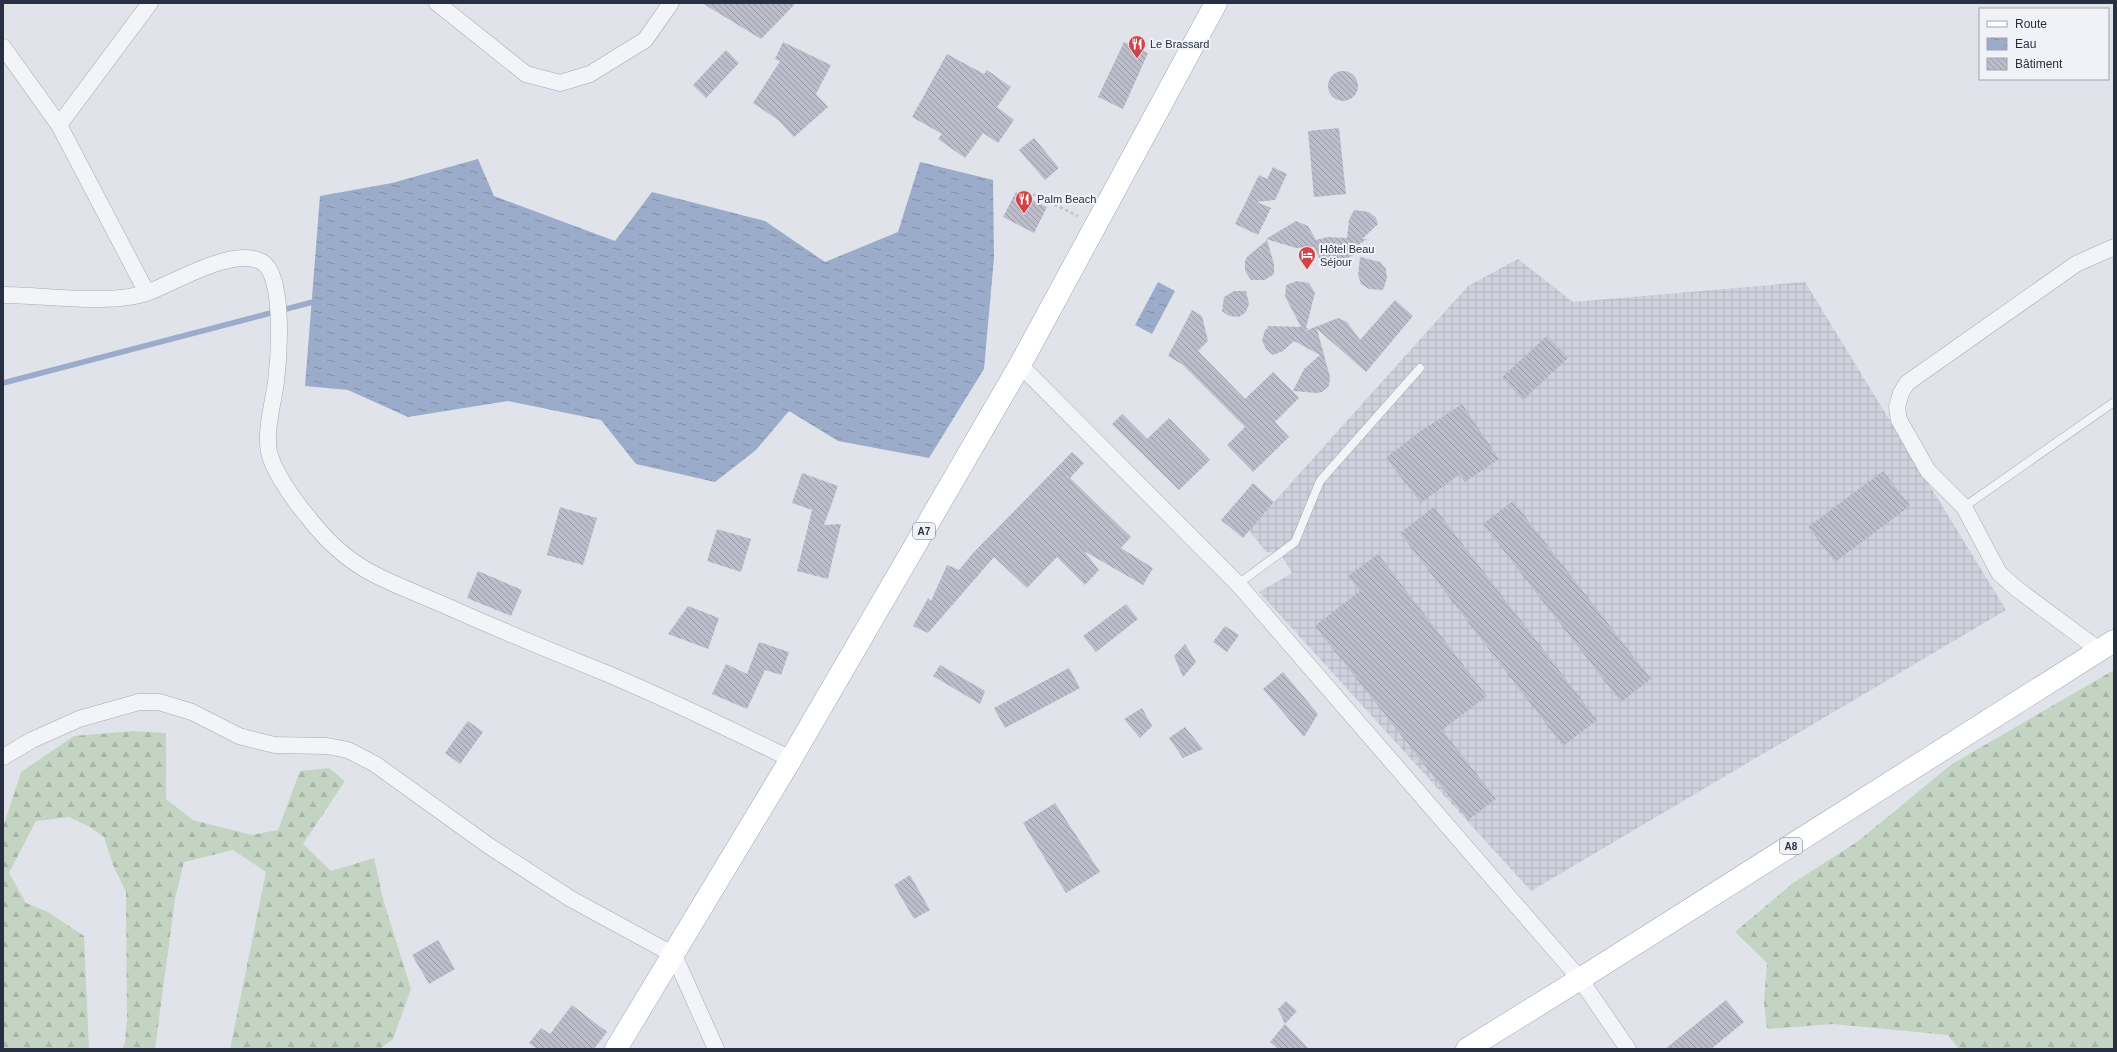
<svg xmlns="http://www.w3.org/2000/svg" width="2117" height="1052" viewBox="0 0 2117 1052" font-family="Helvetica,sans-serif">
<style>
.industrial{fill:url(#industrial-grid)}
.forest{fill:url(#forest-firs)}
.water{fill:url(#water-ripples)}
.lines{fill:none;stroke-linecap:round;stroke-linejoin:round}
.stream{stroke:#9bacca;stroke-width:5.5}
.building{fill:url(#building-back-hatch)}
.lane-casing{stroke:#a6a9b4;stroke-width:9}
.street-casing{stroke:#a6a9b4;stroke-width:17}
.primary-casing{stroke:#a0a6b6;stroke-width:23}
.path{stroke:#bec1c9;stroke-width:2.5;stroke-dasharray:3 3;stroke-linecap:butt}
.lane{stroke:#f3f4f8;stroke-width:8}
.street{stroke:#f3f4f8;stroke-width:16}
.primary{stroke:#fff;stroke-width:22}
.labels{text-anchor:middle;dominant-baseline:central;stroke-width:4;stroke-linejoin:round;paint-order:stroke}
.shield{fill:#f0f2f7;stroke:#656a78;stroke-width:1}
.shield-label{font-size:10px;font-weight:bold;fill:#292f42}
.poi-label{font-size:11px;fill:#292f42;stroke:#f0f2f7;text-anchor:start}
</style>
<defs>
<pattern id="industrial-grid" width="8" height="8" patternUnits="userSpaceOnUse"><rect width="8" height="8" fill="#cfd2dc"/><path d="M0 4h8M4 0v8" fill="none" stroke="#b2b5be"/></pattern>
<pattern id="forest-firs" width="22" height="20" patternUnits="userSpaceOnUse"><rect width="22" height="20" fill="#c4d4c2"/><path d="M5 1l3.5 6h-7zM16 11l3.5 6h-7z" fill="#a8b6a8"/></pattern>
<pattern id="water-ripples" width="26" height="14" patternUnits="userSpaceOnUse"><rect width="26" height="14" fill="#9bacca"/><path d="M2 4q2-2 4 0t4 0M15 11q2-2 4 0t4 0" fill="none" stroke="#7e8ca6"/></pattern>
<pattern id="building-back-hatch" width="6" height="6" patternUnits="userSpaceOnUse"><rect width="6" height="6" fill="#bbbeca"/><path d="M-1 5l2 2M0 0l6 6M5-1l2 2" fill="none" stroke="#989ba6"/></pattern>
</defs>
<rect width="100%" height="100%" fill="#e1e3ea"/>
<path class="industrial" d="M1518 259 1573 302 1805 282 2006 610 1531 891 1259 592 1292 573 1280 553 1266 552 1249 530 1468 286Z"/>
<path class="forest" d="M2114 670V1049H1959L1948 1035 1833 1024 1767 1029 1764 1002 1767 963 1735 932 1793 883 1857 842 1952 764Z
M133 731 166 733V799L193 820 252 835 278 830 300 771 329 768 345 781 303 844 331 871 374 858 383 899 411 989 393 1039 380 1049H230L266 872 233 850 184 862 175 899 155 1049H122L125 1043 127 1019 126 892 113 865 104 837 88 826 69 817 36 821 9 873 26 903 48 912 84 936 89 1049H3V827L21 772 74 736Z"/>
<path class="water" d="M478 159 494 196 615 241 652 192 765 221 825 262 898 232 920 162 993 180 994 258 984 369 929 458 838 441 789 411 756 450 715 482 636 464 601 420 508 401 408 417 348 390 305 386 320 196 392 183Z
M1158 282 1175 291 1152 334 1135 325Z"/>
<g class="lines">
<path class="stream" d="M3 383 313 302"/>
</g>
<path class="building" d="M702 3H796L761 39Z
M783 42 831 65 816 94 828 107 794 137 778 120 753 103 780 61 775 59Z
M1124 42 1148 53 1123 109 1098 97Z
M726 50 739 63 706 98 693 85Z
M947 54 984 74 987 70 1011 87 997 107 1014 120 998 143 983 133 965 158 938 139 942 134 912 117Z
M1328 86a15 15 0 1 1 30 0a15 15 0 1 1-30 0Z
M1339 128 1346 194 1314 197 1308 131Z
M1034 138 1059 168 1045 180 1019 150Z
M1273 167 1287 174 1275 200 1257 202 1271 208 1258 235 1235 224 1259 175 1267 179Z
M1016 192 1047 207 1034 233 1003 217Z
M1354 210 1369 212 1376 218 1378 224 1362 239H1367L1346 253 1354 255 1332 264 1321 262 1314 247 1296 248 1266 239 1296 221 1308 226 1316 240 1328 237 1347 238 1349 220Z
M1267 240 1274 264V274L1265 280H1251L1245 271V261L1247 257Z
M1360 257 1380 262 1386 269 1387 278 1383 290 1369 289 1361 284 1358 275Z
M1297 281 1309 283 1315 293 1306 328H1308L1305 331 1338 318 1347 322 1360 340 1395 300 1413 316 1366 372 1317 329 1330 377 1329 386 1322 392 1317 393 1293 391 1304 369 1320 355 1294 341 1283 351 1273 355 1266 349 1262 341 1265 330 1269 327 1266 326 1301 327 1285 296 1286 285Z
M1234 291H1246L1249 304 1246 312 1239 317 1229 316 1222 311 1224 297Z
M1192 310 1202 316 1208 341 1198 351 1245 399 1273 372 1299 398 1275 422 1289 437 1253 472 1227 445 1245 427 1183 365 1168 356Z
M1547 336 1568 358 1523 400 1502 377Z
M1462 404 1499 459 1465 482 1460 474 1421 503 1386 458 1418 433Z
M1122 414 1147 439 1169 418 1210 460 1179 490 1112 424Z
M1072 452 1084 463 1070 478 1131 537 1121 548 1153 568 1143 585 1084 551 1099 570 1085 585 1057 557 1027 588 994 557 928 633 913 626 928 598 931 601 947 565 959 570 973 553Z
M1883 471 1910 506 1835 562 1808 527Z
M802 473 838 486 824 525 841 524 828 579 797 571 812 510 792 503Z
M1253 483 1274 502 1243 538 1221 520Z
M1513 501 1651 679 1621 702 1483 524Z
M560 507 597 518 583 565 547 555Z
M1434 507 1597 720 1563 746 1400 533Z
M717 529 751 539 741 572 707 561Z
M1378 554 1487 696 1442 730 1496 799 1468 820 1315 626 1360 591 1348 576Z
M478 571 522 590 511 616 467 598Z
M1126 604 1138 619 1096 652 1083 636Z
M688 606 719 618 708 649 668 634Z
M1225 626 1239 635 1227 652 1213 642Z
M759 642 789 652 781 675 765 670 747 709 712 694 726 664 747 674Z
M1185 644 1196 662 1183 677 1174 656Z
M940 665 985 691 980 704 933 676Z
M1069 668 1080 688 1005 728 994 708Z
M1283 672 1318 714 1304 737 1263 689Z
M1142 708 1152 726 1140 738 1124 719Z
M468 721 483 732 460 764 445 753Z
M1185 727 1203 749 1183 758 1169 738Z
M1055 803 1100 872 1066 893 1023 823Z
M910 875 930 910 914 919 894 885Z
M438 940 455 969 429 984 412 955Z
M1726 1000 1744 1022 1711 1049H1665Z
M1286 1001 1297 1011 1285 1024 1278 1009Z
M572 1005 607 1032 594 1049H537L529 1043 541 1028 550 1034Z
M1285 1024 1309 1049H1278L1270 1042Z"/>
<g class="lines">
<g class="lane-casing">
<path id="lane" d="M1964 507 2114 402
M1238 584 1295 542 1320 481 1420 368"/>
</g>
<g class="street-casing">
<path id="street" d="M437 3 526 74 560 83 590 74 645 40 671 3
M3 47 59 125 147 293
M59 125 150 3
M3 295C45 295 111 306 149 292 176 282 234 246 262 262 285 275 279 357 276 382 273 404 265 430 269 452 273 471 295 502 308 517 324 538 345 558 368 571 395 586 425 596 453 609 504 632 556 653 608 674 670 700 731 730 791 759
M1020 365 1238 584 1580 979 1628 1049
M2099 650 2017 589 1999 573 1964 507 1928 471 1899 420 1897 407 1901 393 1907 383 2076 264 2114 247
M3 757 32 740 79 719 139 702H159L192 712 239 736 258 741 275 745 327 746 348 750 375 764 489 846 571 899 674 955 716 1049"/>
</g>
<g class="primary-casing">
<path id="primary" d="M616 1049 791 759 1020 365 1216 3
M1467 1049 1580 979 2114 641"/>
</g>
<path class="path" d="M1033 194 1078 216"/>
<use href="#lane" class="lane"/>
<use href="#street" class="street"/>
<use href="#primary" class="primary"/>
</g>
<defs>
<g id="restaurant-pin" transform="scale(0.9)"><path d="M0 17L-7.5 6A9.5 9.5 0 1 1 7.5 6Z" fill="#d14347" stroke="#f0f2f7"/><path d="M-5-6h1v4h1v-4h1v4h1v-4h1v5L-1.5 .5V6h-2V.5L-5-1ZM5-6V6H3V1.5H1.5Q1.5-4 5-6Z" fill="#fff"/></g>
<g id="hotel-pin" transform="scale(0.9)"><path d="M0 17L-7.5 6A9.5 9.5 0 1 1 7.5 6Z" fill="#d14347" stroke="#f0f2f7"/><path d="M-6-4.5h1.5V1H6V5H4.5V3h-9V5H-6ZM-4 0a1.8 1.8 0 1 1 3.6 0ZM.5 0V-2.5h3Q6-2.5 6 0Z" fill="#fff"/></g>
</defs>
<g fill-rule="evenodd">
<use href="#restaurant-pin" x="1137" y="44"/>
<use href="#restaurant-pin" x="1024" y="199"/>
<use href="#hotel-pin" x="1307" y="255"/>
</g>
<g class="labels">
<g class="shield">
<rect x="913" y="523" width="22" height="16" rx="3"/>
<rect x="1780" y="838" width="22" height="16" rx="3"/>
</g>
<g class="shield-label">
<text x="924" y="531">A7</text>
<text x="1791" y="846">A8</text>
</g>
<g class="poi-label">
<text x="1150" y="44">Le Brassard</text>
<text x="1037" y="199">Palm Beach</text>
<text x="1320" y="249">Hôtel Beau<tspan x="1320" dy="13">Séjour</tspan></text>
</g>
</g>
<rect width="2117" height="1052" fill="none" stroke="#292f42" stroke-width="8"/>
<rect x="1979" y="8" width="130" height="72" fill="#f0f2f7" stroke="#a0a4af"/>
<rect x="1987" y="21" width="20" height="6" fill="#ffffff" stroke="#a0a4af"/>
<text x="2015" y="28" font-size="12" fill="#292f42">Route</text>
<rect x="1987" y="38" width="20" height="12" fill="url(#water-ripples)" stroke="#a0a4af"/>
<text x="2015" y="48" font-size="12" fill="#292f42">Eau</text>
<rect x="1987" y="58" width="20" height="12" fill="url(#building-back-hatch)" stroke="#a0a4af"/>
<text x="2015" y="68" font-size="12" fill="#292f42">Bâtiment</text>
</svg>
